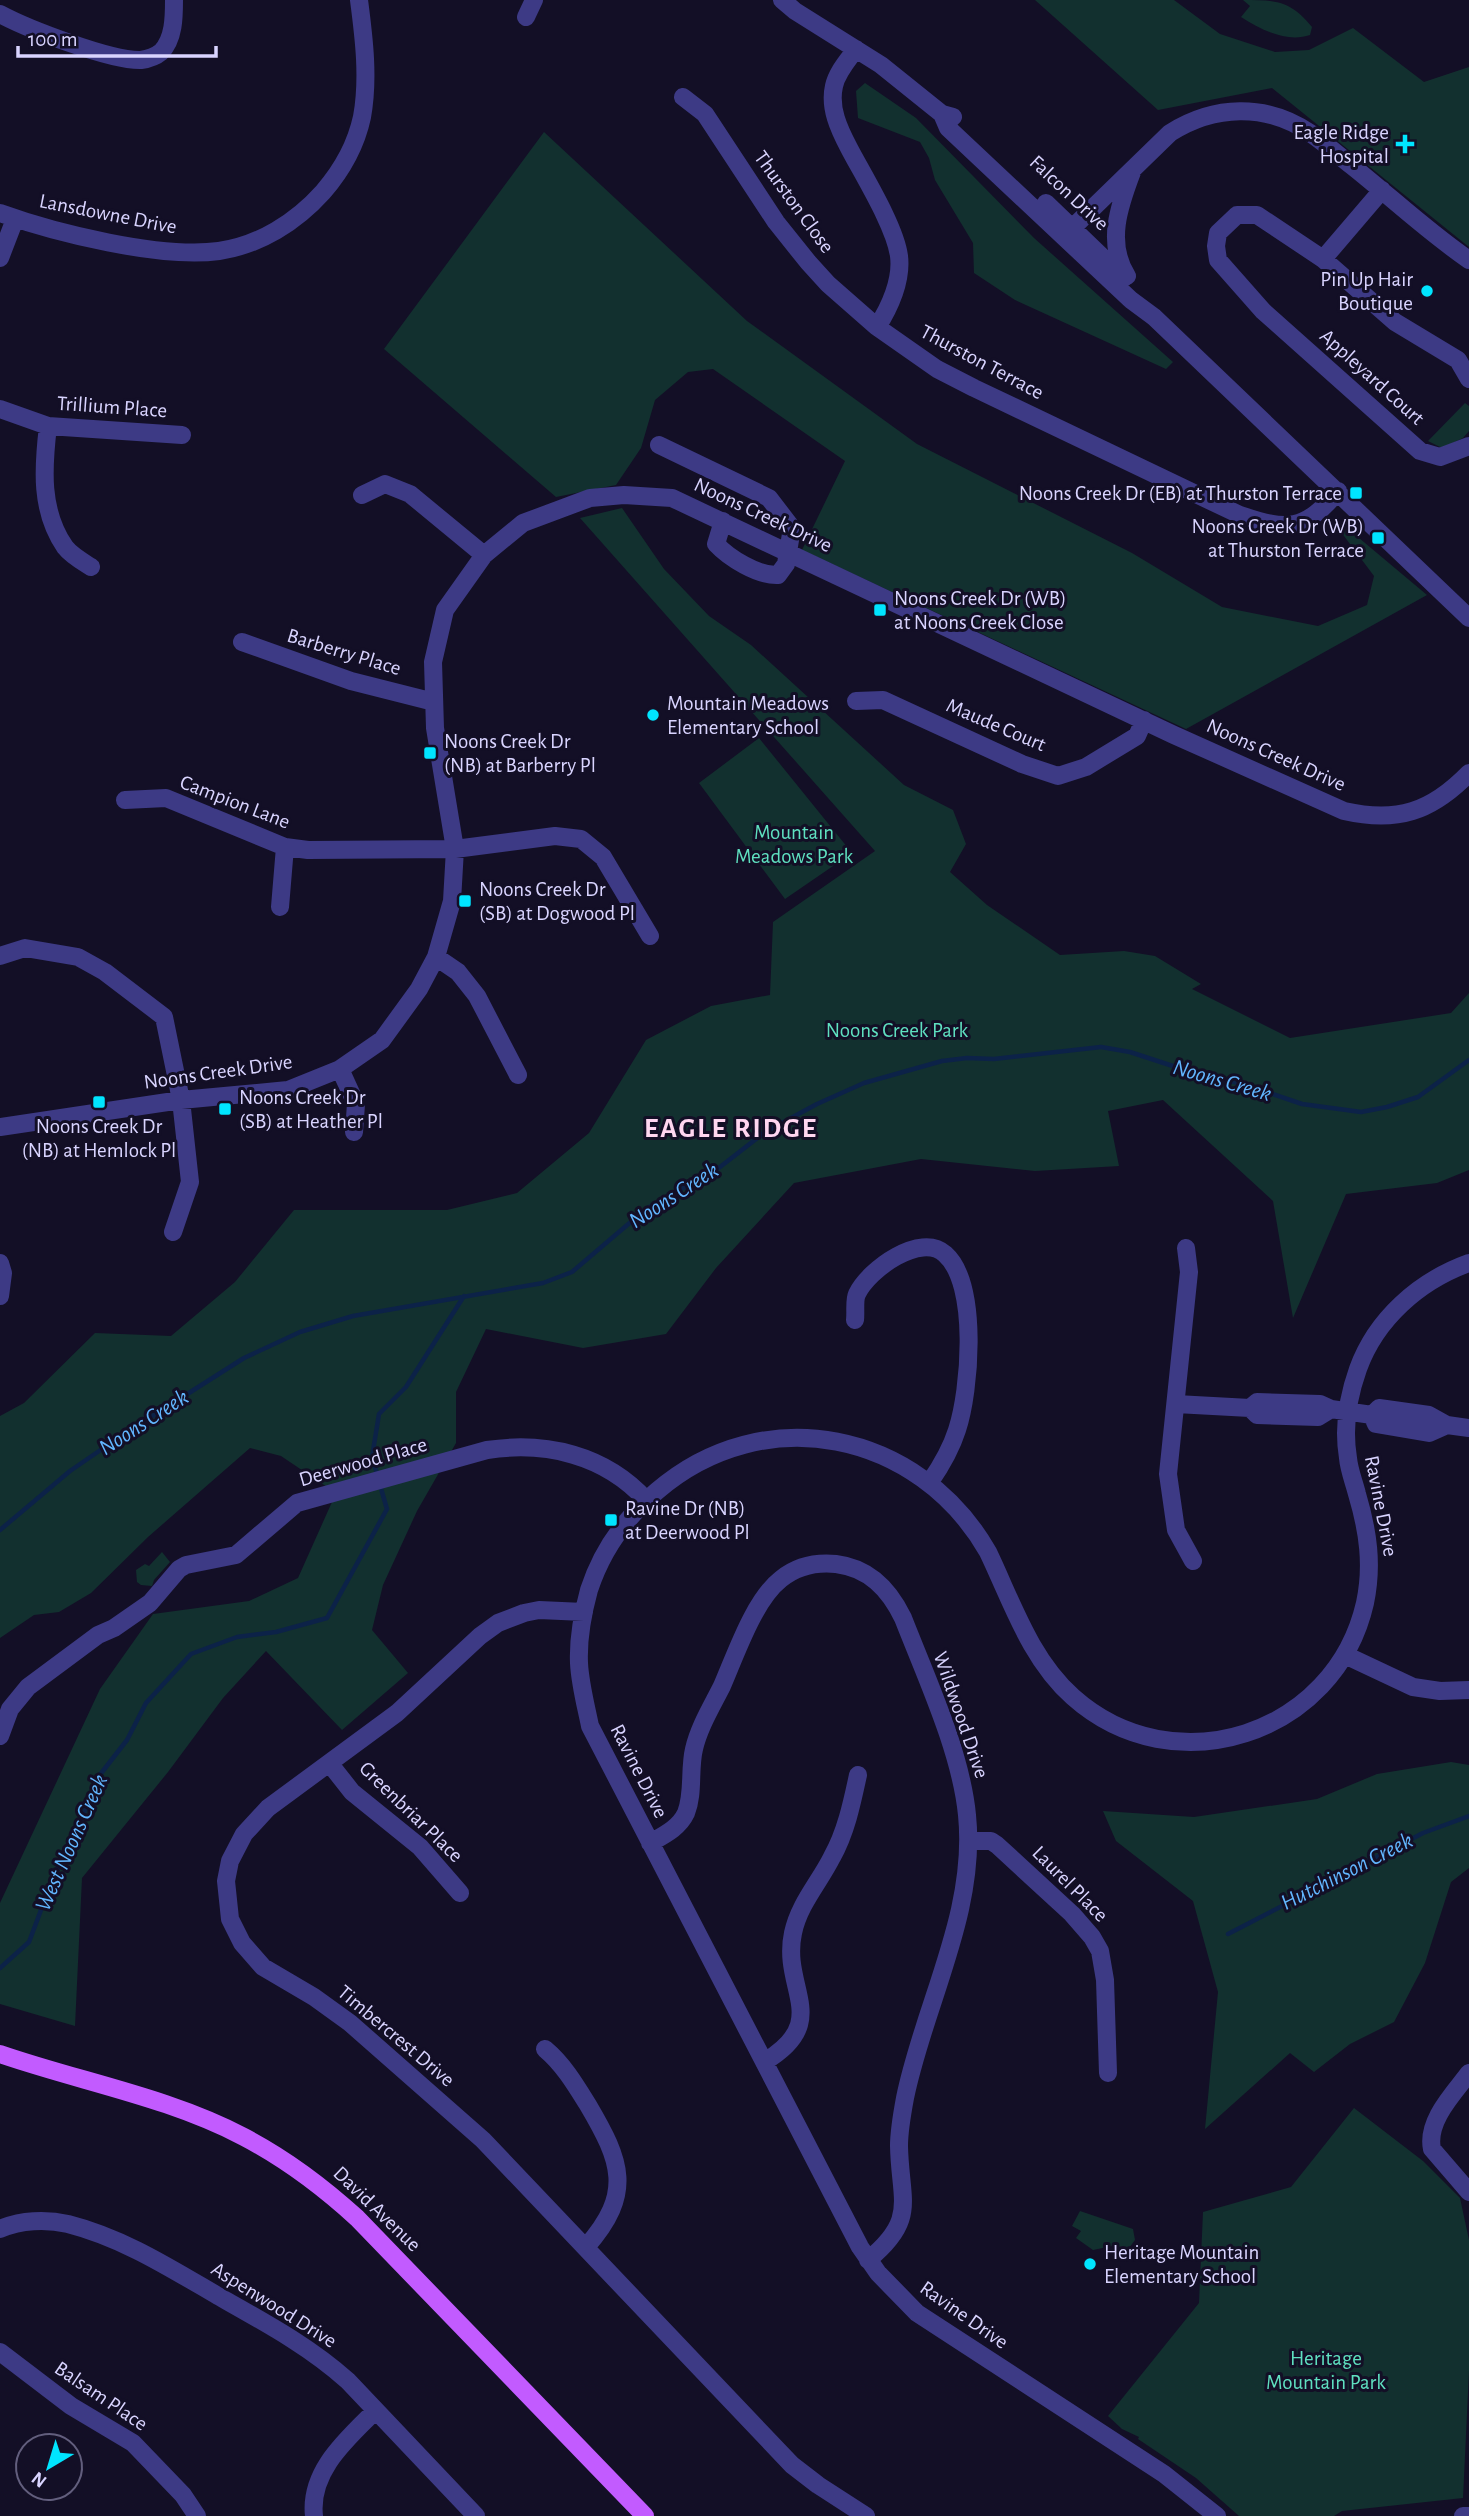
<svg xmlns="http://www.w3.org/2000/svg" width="1469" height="2516" viewBox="0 0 1469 2516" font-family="'Alegreya Sans',sans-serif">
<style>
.green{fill:#12302f}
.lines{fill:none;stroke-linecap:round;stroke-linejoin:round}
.stream{stroke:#0c2248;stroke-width:4.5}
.minor{stroke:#3d3a85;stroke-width:18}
.major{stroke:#c25bff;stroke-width:18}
.poi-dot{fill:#00e5ff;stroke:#130f26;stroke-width:2.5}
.labels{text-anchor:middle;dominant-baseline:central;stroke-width:6;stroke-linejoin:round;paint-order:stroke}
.poi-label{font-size:21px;fill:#d9d4ff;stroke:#130f26;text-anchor:start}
.street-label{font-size:21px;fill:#d9d4ff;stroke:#130f26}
.park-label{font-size:21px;fill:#5fe0c0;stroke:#130f26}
.water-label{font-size:23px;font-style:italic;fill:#62b6ff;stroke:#130f26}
.district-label{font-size:28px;font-weight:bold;letter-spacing:2px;fill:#ffd6f0;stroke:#130f26}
</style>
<rect width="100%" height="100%" fill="#130f26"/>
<path class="green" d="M1035 0H1174L1220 34 1275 52 1309 50 1353 28 1424 82 1469 67V247L1272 88 1158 110Z
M1243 0C1276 0 1290 0 1312 27L1310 35C1287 43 1261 30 1241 17L1250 6Z
M865 83 916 118 1034 238 1173 362 1166 369 1015 300 974 273 973 243 935 180 929 158 920 142 858 118 856 91Z
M544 132 747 321 917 444 1132 553 1222 607 1318 626 1367 605 1374 576 1335 524 1340 522 1427 595 1186 729 802 550 845 461 713 369 688 372 655 400 641 448 616 485 556 497 384 349Z
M1465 403 1469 406V431L1463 438 1442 448 1428 441Z
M622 508 664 569 709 616 751 645 904 785 953 810 966 844 950 872 987 905 1060 955 1124 951 1155 956 1201 984 1192 989 1290 1038 1451 1013 1469 993V1170L1437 1183 1346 1194 1293 1318 1273 1201 1163 1100 1108 1111 1119 1166 1035 1171 921 1159 794 1183 716 1268 666 1334 583 1348 486 1329 456 1392V1443L417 1511 383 1585 372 1630 408 1673 342 1730 266 1651 223 1698 168 1772 82 1878 75 2026 0 2004V1903L100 1689 153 1614 249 1601 298 1578 336 1493 281 1456 250 1448 148 1537 91 1593 59 1612 34 1615 0 1638V1416L24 1403 95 1333 171 1336 235 1282 294 1210H447L517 1193 589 1133 646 1040 711 1006 770 995 773 922 875 851 580 518Z
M759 738 852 853 785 899 699 783Z
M162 1552 170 1562 154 1580 152 1586 141 1585 137 1582 136 1570 145 1564 149 1566Z
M1451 1762 1469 1765V1868L1451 1882 1425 1963 1394 2022 1350 2044 1314 2072 1290 2053 1205 2129 1218 1992 1193 1901 1116 1841 1103 1811 1194 1817 1317 1799 1377 1774Z
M1354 2108 1423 2161 1460 2198 1469 2240V2371L1463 2498 1342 2511 1334 2516H1239L1196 2478 1138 2439 1139 2437 1122 2429 1108 2416 1199 2303 1203 2212 1291 2187Z
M1080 2211 1133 2229 1135 2240 1126 2252 1117 2245 1093 2250 1076 2238 1081 2231 1072 2226Z"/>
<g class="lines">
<path class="stream" d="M378 1477 372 1457 379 1414 406 1387 464 1296
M0 1530 70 1471 118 1438 244 1358 300 1332 353 1316 543 1283 572 1272 646 1209 720 1167 765 1132 817 1104 864 1083 942 1061 967 1058 994 1059 1101 1047 1130 1052 1185 1070 1246 1085 1302 1104 1361 1112 1387 1107 1418 1097 1469 1060
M1228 1934 1423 1833 1469 1816
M0 1968 29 1942 53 1878 77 1830 99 1776 127 1740 146 1703 191 1654 237 1637 276 1632 327 1618 387 1509 380 1485"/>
<path class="minor" d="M782 0 795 11 881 65 942 114 953 117
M0 14C28 29 111 61 141 60 148 59 155 57 161 52 174 39 174 17 174 0
M526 17 534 0
M856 49C848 60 837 72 834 86 829 108 839 129 849 148 863 175 895 226 899 256 902 280 890 307 877 327
M683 97 705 114 776 222 808 262 828 284 877 327 937 369 974 388 1240 515C1287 531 1305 531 1338 491
M942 114 948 128 1131 300 1154 317 1469 618
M1046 203 1124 278
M0 213C55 233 161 259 219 251 260 245 296 222 323 192 342 170 356 145 362 117 369 79 364 38 359 0
M1064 236 1170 133C1214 105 1266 103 1310 133 1325 143 1338 155 1352 166 1391 197 1428 232 1469 260
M0 258 15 219
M1323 259 1382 190
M1127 276C1106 243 1119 206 1132 172
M1469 379 1458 360 1395 322 1323 259 1257 215H1237L1218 233 1216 246 1218 260 1263 311 1420 451 1440 457 1469 446
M0 409 48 426 182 435
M48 426C43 468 40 511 65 547 71 555 83 562 91 567
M659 445 769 498 792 528 786 564 778 575C758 576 729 558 716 544L723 521
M362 495 385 484 410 494 484 555
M242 642 351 681 434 702
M856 701 883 700 1022 764 1058 776 1086 767 1137 736 1144 720
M125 800 166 798 285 847 308 850 455 849 555 836 581 839 603 857 650 936
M280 907 285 847
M0 956 25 948 78 957 105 972 164 1017 181 1100 190 1182 173 1232
M436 957 458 972 477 996 518 1075
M340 1069 356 1104 354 1132
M0 1127 181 1100 288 1090 340 1069 382 1040 419 989 436 957 452 901 455 849 435 728 433 662 445 610 484 555 523 523 590 498 624 495 672 498 1174 735 1344 811C1397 823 1431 812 1469 773
M1186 1248 1189 1272 1168 1474 1176 1530 1193 1561
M0 1263 3 1273 0 1296
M855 1320C856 1312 854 1300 857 1294 869 1269 921 1232 945 1254 979 1284 970 1391 957 1430 951 1449 941 1466 930 1482
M1176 1404 1250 1408 1257 1402 1320 1404 1331 1409 1372 1415
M1250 1408 1257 1415 1318 1417 1331 1409
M1372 1415 1379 1408 1429 1415 1447 1425 1469 1428
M1372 1415 1376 1424 1429 1433 1447 1425
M584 1612 539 1610 524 1613 498 1623 480 1636 397 1713 268 1808 244 1834 230 1861 226 1881 230 1919 242 1943 263 1967 314 1997 350 2023 483 2140 792 2465 818 2485 866 2516
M1345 1655 1413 1687 1440 1691 1469 1690
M0 1736 10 1709 28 1687 98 1635 114 1628 150 1603 179 1569 186 1565 236 1555 297 1503 487 1450C546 1441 605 1455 646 1500
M330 1764 352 1792 420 1847 460 1893
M969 1841H991L997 1845 1072 1914 1092 1937 1100 1951 1105 1980 1108 2073
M650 1843C664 1835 679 1828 686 1813 694 1793 689 1770 694 1749 699 1727 712 1706 722 1686 736 1654 754 1600 781 1579 797 1566 816 1562 836 1564 869 1568 889 1589 903 1618 926 1677 961 1752 967 1815 977 1913 924 2004 905 2098 902 2114 899 2130 899 2146 900 2201 918 2219 868 2260
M545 2049C563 2064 575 2084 588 2105 621 2161 634 2193 586 2247
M764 2062C833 2021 781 1989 793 1933 799 1904 819 1883 832 1857 846 1832 852 1803 858 1775
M1469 2073C1454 2093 1426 2121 1432 2149L1469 2192
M0 2229C21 2220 46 2219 68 2224 123 2238 170 2268 218 2296 264 2322 309 2346 348 2381L476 2516
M0 2352 71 2406 133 2443 183 2495 197 2516
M314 2516C309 2471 347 2439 375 2411
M1217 2516 1164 2474 917 2313 878 2273 860 2247 590 1726C586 1706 580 1684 579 1663 578 1640 583 1612 589 1590 602 1550 625 1518 657 1491 764 1399 919 1431 988 1552 1012 1602 1030 1659 1073 1697 1174 1787 1335 1735 1365 1603 1373 1565 1368 1531 1357 1494 1354 1482 1349 1470 1348 1458 1343 1428 1348 1397 1358 1369 1376 1319 1419 1281 1469 1263
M1463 2516H1469"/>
<path class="major" d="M0 2054C81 2082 168 2097 244 2137 286 2159 322 2186 357 2218L645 2516"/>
</g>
<g class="poi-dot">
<path d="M1401.5 133.5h7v7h7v7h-7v7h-7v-7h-7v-7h7z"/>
<circle cx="1427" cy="291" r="7"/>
<rect x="1349" y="486" width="14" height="14" rx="3.5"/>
<rect x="1371" y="531" width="14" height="14" rx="3.5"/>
<rect x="873" y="603" width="14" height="14" rx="3.5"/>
<circle cx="653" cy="715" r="7"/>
<rect x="423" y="746" width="14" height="14" rx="3.5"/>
<rect x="458" y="894" width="14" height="14" rx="3.5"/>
<rect x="92" y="1095" width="14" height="14" rx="3.5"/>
<rect x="218" y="1102" width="14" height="14" rx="3.5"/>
<rect x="604" y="1513" width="14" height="14" rx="3.5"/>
<circle cx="1090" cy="2264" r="7"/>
</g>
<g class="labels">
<g class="poi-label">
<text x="1389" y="132" text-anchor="end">Eagle Ridge<tspan x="1389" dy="24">Hospital</tspan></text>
<text x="1413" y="279" text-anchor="end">Pin Up Hair<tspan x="1413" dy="24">Boutique</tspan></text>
<text x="1342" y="493" text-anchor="end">Noons Creek Dr (EB) at Thurston Terrace</text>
<text x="1364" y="526" text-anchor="end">Noons Creek Dr (WB)<tspan x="1364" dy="24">at Thurston Terrace</tspan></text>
<text x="894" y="598">Noons Creek Dr (WB)<tspan x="894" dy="24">at Noons Creek Close</tspan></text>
<text x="667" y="703">Mountain Meadows<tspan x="667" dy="24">Elementary School</tspan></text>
<text x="444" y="741">Noons Creek Dr<tspan x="444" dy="24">(NB) at Barberry Pl</tspan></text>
<text x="479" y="889">Noons Creek Dr<tspan x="479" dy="24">(SB) at Dogwood Pl</tspan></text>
<text x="239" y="1097">Noons Creek Dr<tspan x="239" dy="24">(SB) at Heather Pl</tspan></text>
<text x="99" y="1126" text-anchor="middle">Noons Creek Dr<tspan x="99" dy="24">(NB) at Hemlock Pl</tspan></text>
<text x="625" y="1508">Ravine Dr (NB)<tspan x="625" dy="24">at Deerwood Pl</tspan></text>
<text x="1104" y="2252">Heritage Mountain<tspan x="1104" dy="24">Elementary School</tspan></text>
</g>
<g class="street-label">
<text transform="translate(1069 193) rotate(43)">Falcon Drive</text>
<text transform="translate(794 202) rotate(54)">Thurston Close</text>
<text transform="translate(108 214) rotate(11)">Lansdowne Drive</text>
<text transform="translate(982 362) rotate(28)">Thurston Terrace</text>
<text transform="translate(1372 377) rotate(42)">Appleyard Court</text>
<text transform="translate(112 407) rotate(4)">Trillium Place</text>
<text transform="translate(763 515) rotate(25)">Noons Creek Drive</text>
<text transform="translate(344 652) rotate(17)">Barberry Place</text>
<text transform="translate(996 725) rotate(23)">Maude Court</text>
<text transform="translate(1276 755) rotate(24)">Noons Creek Drive</text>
<text transform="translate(235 802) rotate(21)">Campion Lane</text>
<text transform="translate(218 1072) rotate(-8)">Noons Creek Drive</text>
<text transform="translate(363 1462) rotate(-16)">Deerwood Place</text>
<text transform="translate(1381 1506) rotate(79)">Ravine Drive</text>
<text transform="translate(961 1715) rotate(71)">Wildwood Drive</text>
<text transform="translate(639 1771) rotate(63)">Ravine Drive</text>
<text transform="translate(411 1812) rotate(44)">Greenbriar Place</text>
<text transform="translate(1070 1884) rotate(45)">Laurel Place</text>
<text transform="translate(396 2036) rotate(40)">Timbercrest Drive</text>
<text transform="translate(377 2209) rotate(44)">David Avenue</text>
<text transform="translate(274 2305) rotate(32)">Aspenwood Drive</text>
<text transform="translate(964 2315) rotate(35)">Ravine Drive</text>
<text transform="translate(101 2396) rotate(34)">Balsam Place</text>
</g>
<g class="park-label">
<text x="794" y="832">Mountain<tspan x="794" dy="24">Meadows Park</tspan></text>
<text x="897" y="1030">Noons Creek Park</text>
<text x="1326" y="2358">Heritage<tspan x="1326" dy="24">Mountain Park</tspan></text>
</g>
<g class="water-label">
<text transform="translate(1222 1081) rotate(16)">Noons Creek</text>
<text transform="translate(674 1196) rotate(-33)">Noons Creek</text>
<text transform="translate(144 1423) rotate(-33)">Noons Creek</text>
<text transform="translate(72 1843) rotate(-66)">West Noons Creek</text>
<text transform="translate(1347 1872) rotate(-27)">Hutchinson Creek</text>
</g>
<g class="district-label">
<text x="731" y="1129">EAGLE RIDGE</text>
</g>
</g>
<g transform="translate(49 2467) rotate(218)"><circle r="33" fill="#130f26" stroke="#625e7d" stroke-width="2"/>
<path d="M0-5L12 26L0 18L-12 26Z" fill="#00e5ff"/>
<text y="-10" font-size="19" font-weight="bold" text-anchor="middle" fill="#d9d4ff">N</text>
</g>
<path d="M18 46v10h198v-10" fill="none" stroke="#d9d4ff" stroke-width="3.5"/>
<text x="28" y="46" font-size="21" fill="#d9d4ff" stroke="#130f26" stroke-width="5" paint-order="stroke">100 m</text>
</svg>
